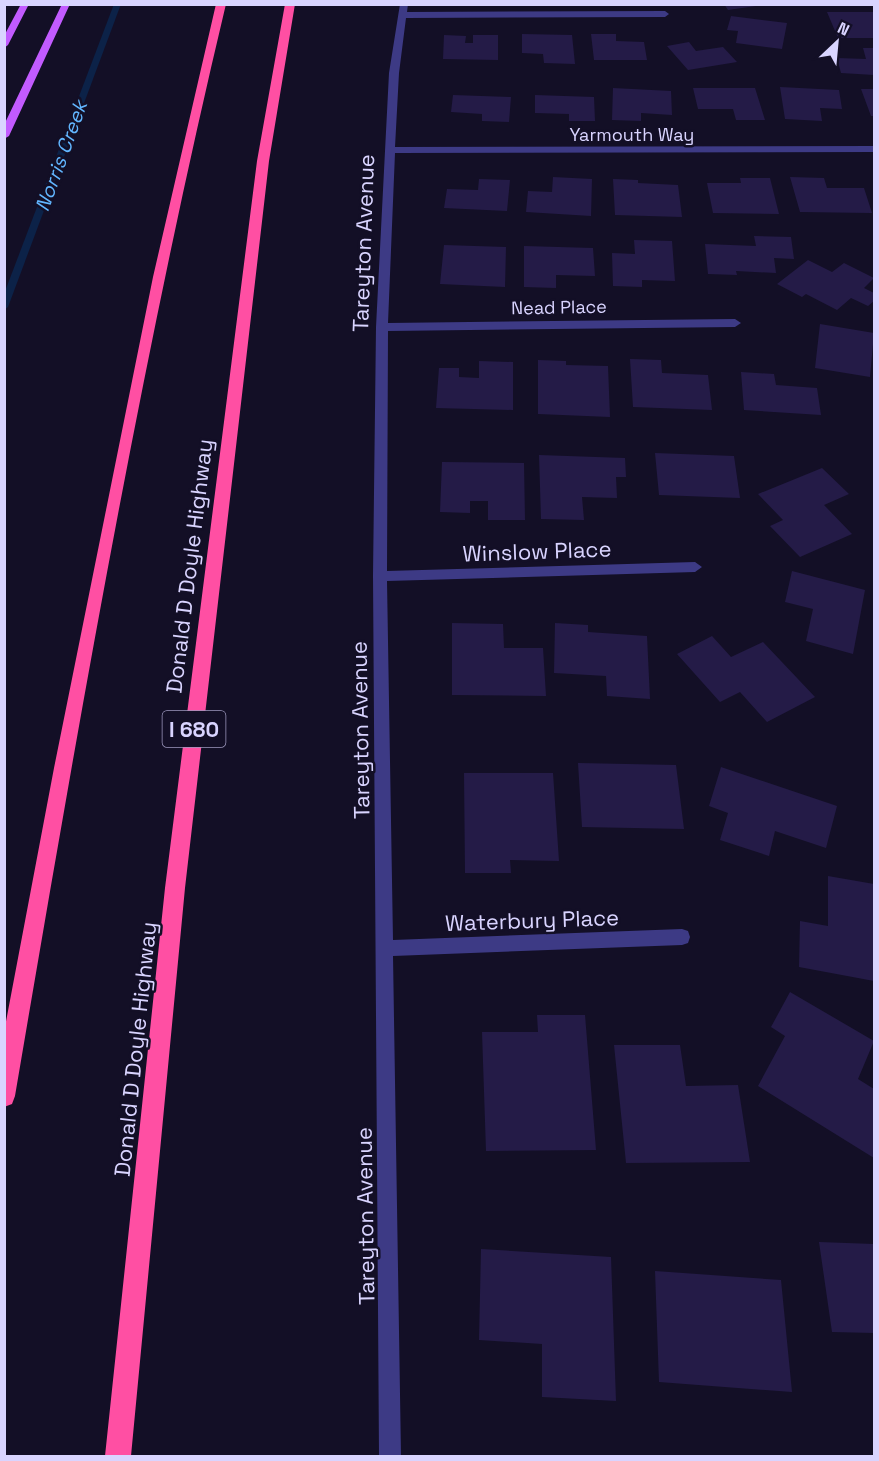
<svg xmlns="http://www.w3.org/2000/svg" width="879" height="1461" viewBox="0 0 879 1461" font-family="'Space Grotesk',sans-serif">
<style>
.lines{fill:none;stroke-linecap:round;stroke-linejoin:round}
.stream{fill:#0c2248;fill-rule:evenodd}
.building{fill:#241b47}
.minor{fill:#3d3a85;fill-rule:evenodd}
.major{fill:#c25bff;fill-rule:evenodd}
.highway{fill:#ff4fa3;fill-rule:evenodd}
.labels{text-anchor:middle;dominant-baseline:central;stroke-width:5;stroke-linejoin:round;paint-order:stroke}
.far-street-label{font-size:18px;fill:#d9d4ff;stroke:#130f26}
.far-water-label{font-size:20px;font-style:italic;fill:#62b6ff;stroke:#130f26}
.shield{fill:#130f26;stroke:#9e99be;stroke-width:1.5}
.shield-label{font-size:21px;font-weight:bold;fill:#d9d4ff}
.street-label{font-size:22px;fill:#d9d4ff;stroke:#130f26}
</style>
<rect width="100%" height="100%" fill="#130f26"/>
<g class="lines">
<path class="stream" d="M114 4H121L8 307 4 310V294Z"/>
</g>
<path class="building" d="M724 4H756V6L728 10Z
M827 12H874V38H838Z
M731 16 787 23 782 49 736 43 738 31 727 30Z
M522 34 572 35 575 64 544 63 543 54 522 53Z
M591 34H616V41L644 42 647 60H594Z
M444 35 466 36 465 43H473V35H498V60L443 59Z
M689 42 696 51 723 47 737 62 688 70 667 46Z
M863 48H874V75L841 73 837 58 866 59Z
M780 87 839 90 842 109 820 108 822 121 785 119Z
M613 88 671 91 672 115 641 113V121L612 120Z
M693 88H755L765 120H736L733 109H698Z
M861 89H874V116H871Z
M453 95 511 97 509 122 482 121V114L451 112Z
M535 95 594 97 595 121H569V114L535 113Z
M553 177 592 179 591 216 526 212 528 191 552 192Z
M790 177 824 178 827 188H864L872 213 800 212Z
M740 178H770L779 214 713 213 707 183H741Z
M479 179 510 180 507 211 444 208 447 189 478 190Z
M613 179 638 180V183L678 185 682 217 615 215Z
M754 236 791 237 794 259 774 258 776 273 736 271 737 275 708 274 705 244 756 246Z
M634 240 672 241 675 281 642 280V287L613 286 612 253 635 254Z
M444 245 506 247 505 287 440 284Z
M524 246 593 248 595 276 556 275V288L524 287Z
M808 260 832 272 844 263 874 278 864 288 874 293V301L868 306 851 298 837 310 806 294 802 297 777 284Z
M820 324 874 333 870 377 815 368Z
M630 359 661 360 662 373 708 375 712 410 633 407Z
M538 360 566 361V365L608 366 610 417 538 414Z
M479 361 513 362V410L436 408 439 368H459V377L479 378Z
M741 372 774 374 776 385 817 388 821 415 744 410Z
M655 453 734 456 740 498 659 495Z
M539 455 625 458 626 477H616L617 498 582 497 584 520 541 519Z
M442 462 524 463 525 520H488V501H470V513L440 512Z
M822 468 849 494 824 505 852 534 800 557 770 526 783 520 758 494Z
M792 571 865 590 853 654 806 641 813 609 785 602Z
M452 623 503 624 504 648H543L546 696 452 695Z
M555 623 588 625V632L647 636 650 699 607 696 606 676 554 673Z
M712 636 731 657 763 642 815 697 767 722 740 692 720 702 677 654Z
M578 763 676 765 684 829 582 827Z
M721 767 837 806 826 848 775 831 769 856 720 840 728 813 709 806Z
M464 773H553L559 861 510 860 511 873H465Z
M828 876 874 884V981L799 967 800 921 828 926Z
M790 992 874 1041 858 1079 874 1089V1158L758 1086 785 1036 771 1027Z
M537 1015H585L596 1150 486 1151 482 1032H538Z
M614 1045H680L686 1086 738 1085 750 1162 626 1163Z
M819 1242 874 1244V1333L832 1332Z
M481 1249 611 1257 616 1401 542 1397V1344L479 1340Z
M655 1271 781 1280 792 1392 659 1382Z"/>
<g class="lines">
<path class="minor" d="M400 4H408L407 12 665 11 669 14 665 17 406 18 399 73 395 147 874 146V152L395 153 388 323 735 319 741 323 735 327 388 331 387 571 695 562 702 567 695 572 387 581 393 940 682 929 688 931 690 937 688 943 682 945 393 956 401 1456H379L373 576 376 327 389 73Z"/>
<path class="major" d="M21 4H29L8 45 4 48V36Z
M62 4H70L9 136 4 139V125Z"/>
<path class="highway" d="M216 4H226C140 365 77 731 15 1096L12 1104 4 1107V1032L54 768 153 277Z
M285 4H295L269 161 185 888 131 1456H105L165 888 257 161Z"/>
</g>
<g class="labels">
<g class="far-street-label">
<text x="632" y="134">Yarmouth Way</text>
<text transform="translate(559 307) rotate(-1)">Nead Place</text>
</g>
<g class="far-water-label">
<text transform="translate(61 156) rotate(-70)">Norris Creek</text>
</g>
<rect class="shield" x="162.5" y="711" width="63" height="36" rx="4.5"/>
<g class="shield-label">
<text x="194" y="729">I 680</text>
</g>
<g class="street-label">
<text transform="translate(363 243) rotate(-88)">Tareyton Avenue</text>
<text transform="translate(537 551) rotate(-2)">Winslow Place</text>
<text transform="translate(189 566) rotate(-83)">Donald D Doyle Highway</text>
<text transform="translate(360 730) rotate(-91)">Tareyton Avenue</text>
<text transform="translate(532 920) rotate(-2)">Waterbury Place</text>
<text transform="translate(135 1049) rotate(-84)">Donald D Doyle Highway</text>
<text transform="translate(365 1216) rotate(-91)">Tareyton Avenue</text>
</g>
</g>
<rect width="879" height="1461" fill="none" stroke="#d9d4ff" stroke-width="12"/>
<g transform="translate(837 42) rotate(26)" stroke="#130f26" stroke-width="4.5" paint-order="stroke">
<path d="M0-4.5L10 22L0 15L-10 22Z" fill="#d9d4ff"/>
<text y="-9" font-size="16" font-weight="bold" text-anchor="middle" fill="#d9d4ff">N</text>
</g>
</svg>
